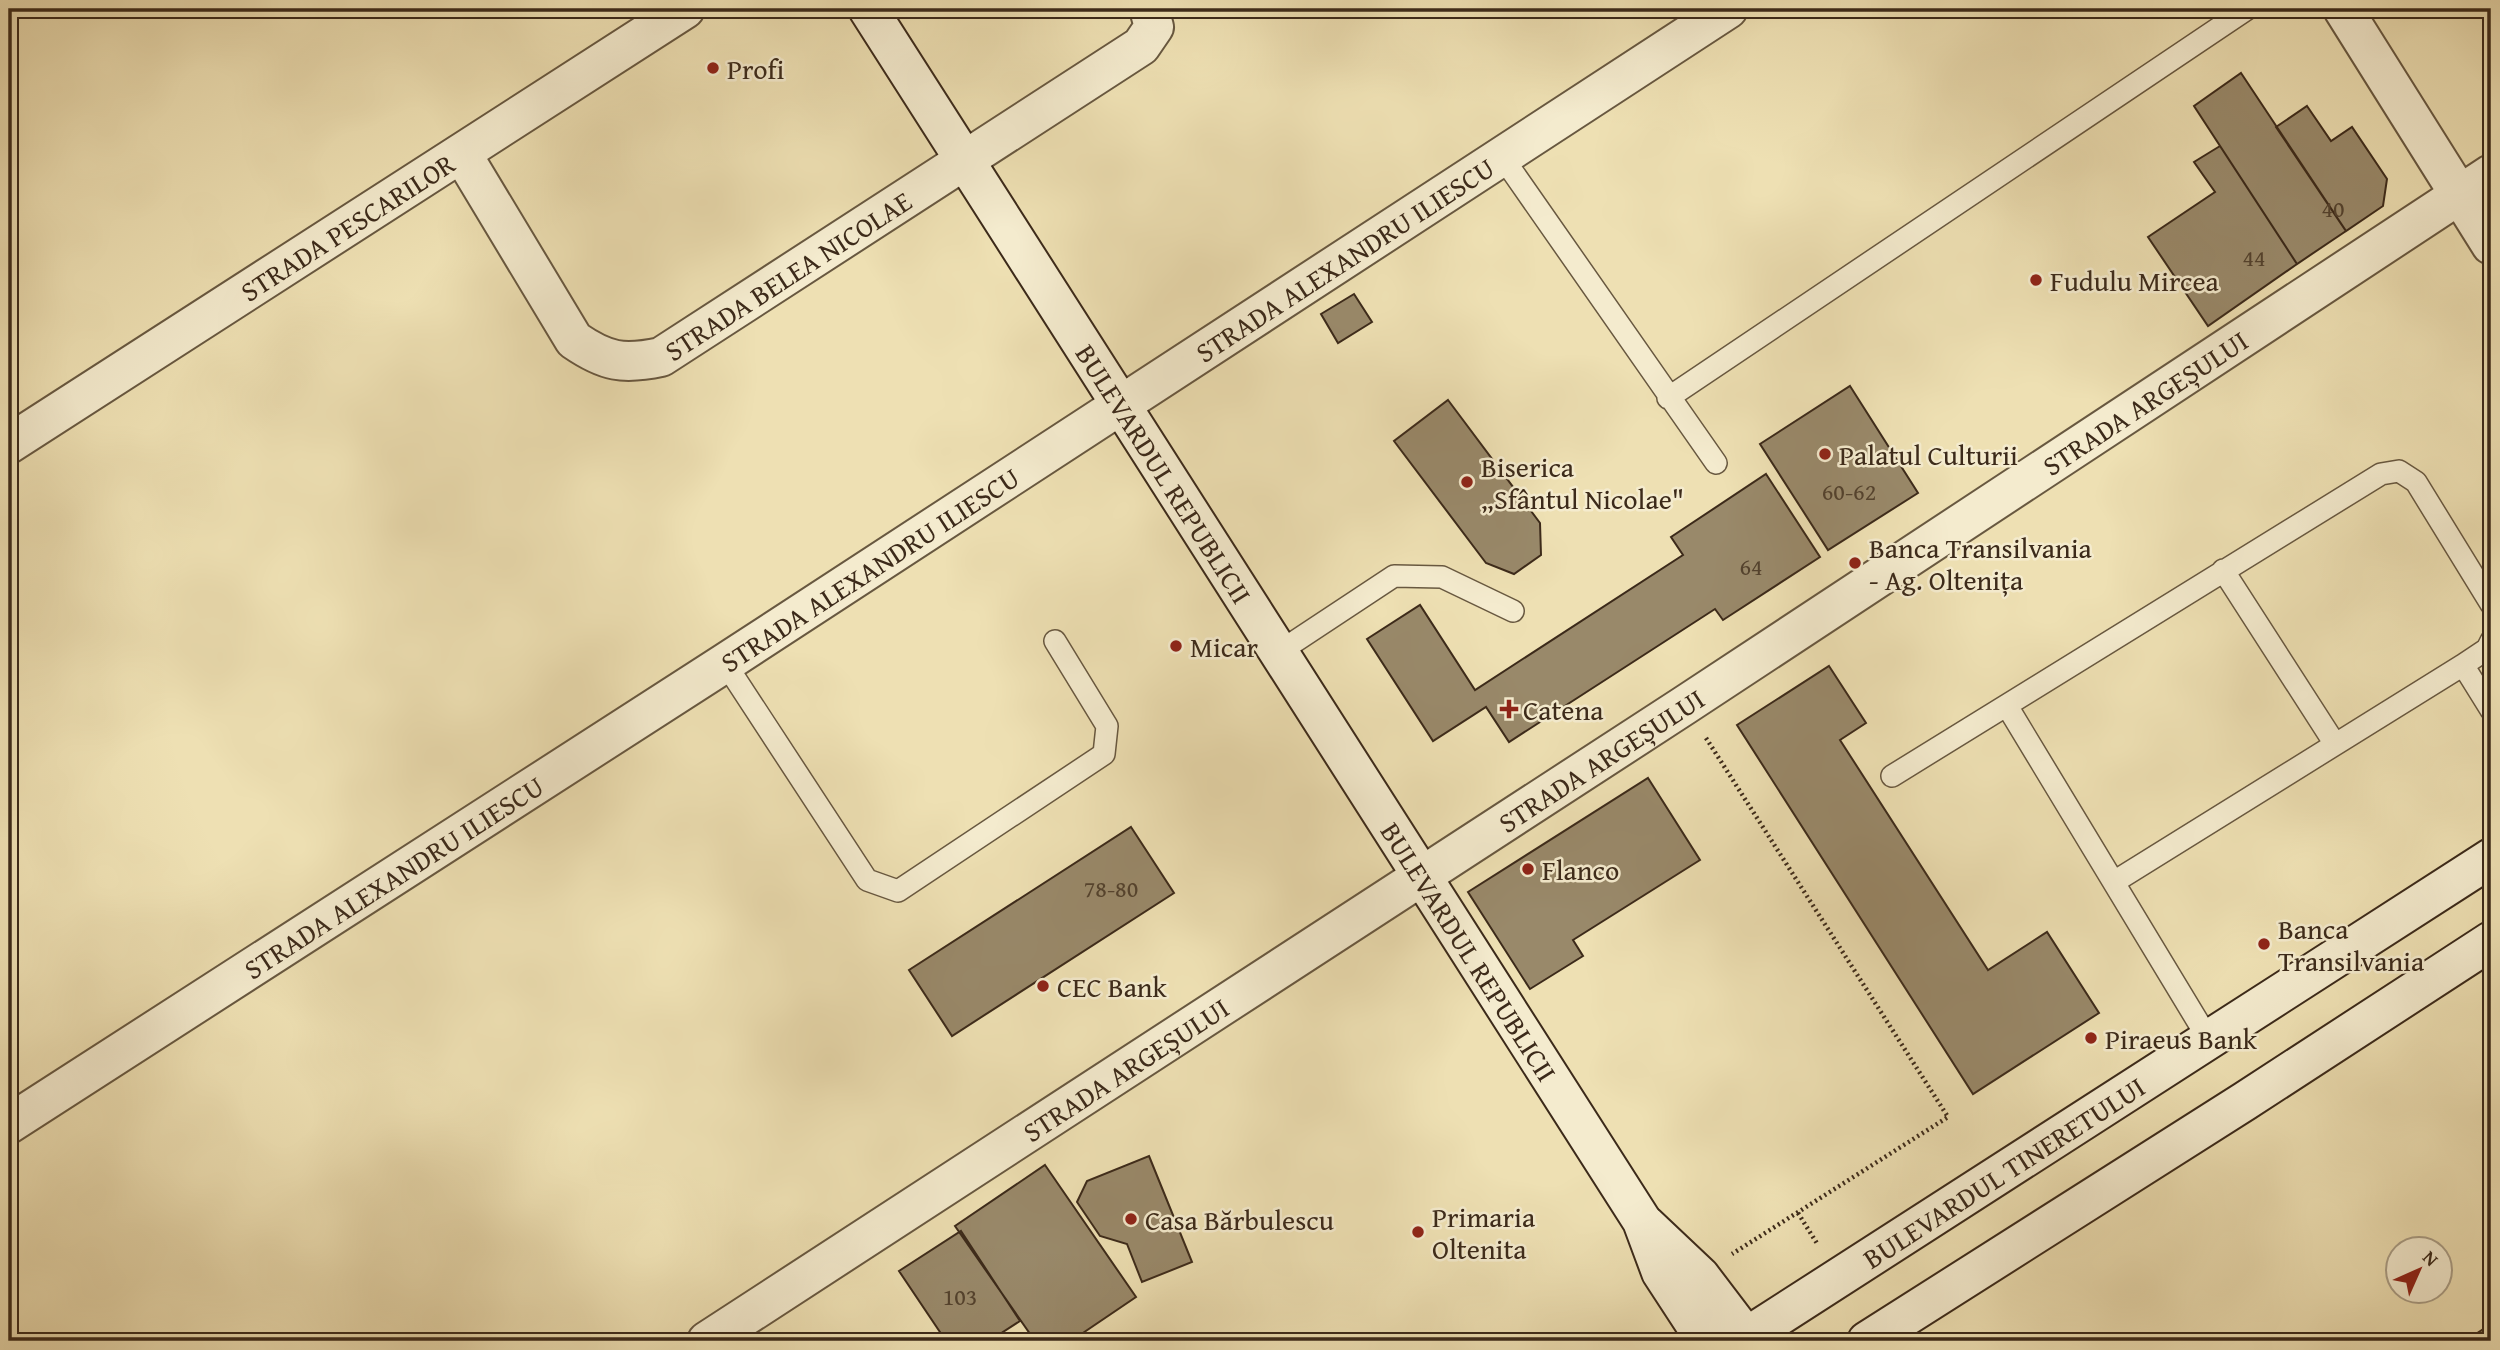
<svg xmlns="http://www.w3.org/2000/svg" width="2500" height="1350" viewBox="0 0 2500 1350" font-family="'Gentium Book Plus',serif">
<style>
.building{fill:#99896a;stroke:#3c2a1a;stroke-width:2}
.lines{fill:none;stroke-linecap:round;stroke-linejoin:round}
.lane-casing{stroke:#685840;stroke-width:24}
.street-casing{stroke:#685840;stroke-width:42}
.secondary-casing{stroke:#3c2a1a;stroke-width:42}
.path{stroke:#3c2a1a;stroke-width:4.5;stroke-dasharray:2 3.5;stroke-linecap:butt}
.lane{stroke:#f4ebce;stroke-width:21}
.street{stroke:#f4ebce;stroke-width:38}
.secondary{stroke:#f4ebce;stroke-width:38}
.poi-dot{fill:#8f2418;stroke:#f4ebce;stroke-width:2.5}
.labels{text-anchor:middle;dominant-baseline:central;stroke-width:5;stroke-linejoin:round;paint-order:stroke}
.number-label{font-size:24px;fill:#53422e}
.poi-label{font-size:28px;fill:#3c2a1a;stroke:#f4ebce;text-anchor:start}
.street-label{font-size:28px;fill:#3c2a1a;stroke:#f4ebce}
</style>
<rect width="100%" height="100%" fill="#eee0b3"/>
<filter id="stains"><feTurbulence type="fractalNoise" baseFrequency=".00286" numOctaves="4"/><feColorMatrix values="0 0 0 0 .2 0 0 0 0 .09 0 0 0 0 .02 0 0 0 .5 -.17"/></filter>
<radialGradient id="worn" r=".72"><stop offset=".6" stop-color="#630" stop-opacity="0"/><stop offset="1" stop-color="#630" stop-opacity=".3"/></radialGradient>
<path class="building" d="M2241 73 2346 231 2297 264 2194 106Z
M2307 106 2331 141 2352 127 2387 179 2383 206 2346 231 2276 127Z
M2220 146 2297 264 2208 326 2148 237 2215 192 2194 162Z
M1354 294 1372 322 1338 343 1321 314Z
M1850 386 1918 493 1828 550 1760 444Z
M1448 400 1540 523 1541 555 1514 574 1486 563 1394 441Z
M1766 474 1820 557 1723 620 1715 609 1509 742 1486 707 1433 741 1367 639 1420 605 1475 690 1683 555 1671 537Z
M1829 666 1866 723 1840 740 1988 970 2047 932 2099 1013 1973 1094 1737 725Z
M1648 778 1700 860 1573 940 1583 956 1530 989 1468 892Z
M1131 827 1174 893 952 1036 909 970Z
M1149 1156 1192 1262 1142 1282 1127 1244 1100 1236 1077 1202 1087 1181Z
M1045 1165 1136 1297 1071 1341H1035L955 1226Z
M961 1231 1020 1321 989 1341H946L899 1271Z
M2491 1324V1341H2465Z"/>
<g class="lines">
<g class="lane-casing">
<path id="lane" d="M1503 158 1716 463
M1668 398 2247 9
M2223 570 2335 744
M1279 652 1394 576 1442 577 1513 611
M725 663 867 880 898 891 1104 754 1107 726 1055 641
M2463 665 2491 710
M2007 706 2209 1040
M1892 776 2381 474 2399 471 2416 482 2491 604
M2114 882 2463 665 2487 649 2491 641"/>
</g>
<g class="street-casing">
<g id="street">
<path d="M2343 9 2491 245"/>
<path id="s1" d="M462 154 574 340C606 362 623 365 661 357L1141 46 1154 27 1149 9"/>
<path id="s2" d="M9 444 685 9"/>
<path id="s3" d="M9 1124 725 663 1728 9"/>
<path id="s4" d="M707 1341 1685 705 2491 174"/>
</g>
</g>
<g class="secondary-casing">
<g id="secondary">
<path id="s5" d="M868 9 1642 1221 1661 1272 1706 1341"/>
<path d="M1646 1225 1700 1276 1738 1326"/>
<path id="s6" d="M1762 1327 2491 858"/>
<path d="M1867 1341 2245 1101 2491 941"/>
</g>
</g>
<path class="path" d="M1706 738 1948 1117 1732 1254
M1798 1213 1818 1245"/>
<use href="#lane" class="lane"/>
<use href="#street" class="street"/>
<use href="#secondary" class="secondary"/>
</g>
<g class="poi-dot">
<circle cx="713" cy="68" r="7"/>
<circle cx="2036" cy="280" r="7"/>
<circle cx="1825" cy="454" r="7"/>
<circle cx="1467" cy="482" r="7"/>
<circle cx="1855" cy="563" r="7"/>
<circle cx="1176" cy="646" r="7"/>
<path d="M1505.5 698.5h7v7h7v7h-7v7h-7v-7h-7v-7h7z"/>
<circle cx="1528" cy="869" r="7"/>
<circle cx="2264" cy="944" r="7"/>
<circle cx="1043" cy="986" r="7"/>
<circle cx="2091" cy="1038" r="7"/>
<circle cx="1131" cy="1219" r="7"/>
<circle cx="1418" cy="1232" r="7"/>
</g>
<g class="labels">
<g class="number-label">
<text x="2333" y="208">40</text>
<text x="2254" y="257">44</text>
<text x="1849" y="491">60-62</text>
<text x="1751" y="566">64</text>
<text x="1111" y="888">78-80</text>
<text x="960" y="1296">103</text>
</g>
<g class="poi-label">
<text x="727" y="68">Profi</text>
<text x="2050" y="280">Fudulu Mircea</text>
<text x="1839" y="454">Palatul Culturii</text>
<text x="1481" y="466">Biserica<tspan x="1481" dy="32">„Sfântul Nicolae"</tspan></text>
<text x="1869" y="547">Banca Transilvania<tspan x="1869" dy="32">- Ag. Oltenița</tspan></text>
<text x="1190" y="646">Micar</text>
<text x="1523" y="709">Catena</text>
<text x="1542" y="869">Flanco</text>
<text x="2278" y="928">Banca<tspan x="2278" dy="32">Transilvania</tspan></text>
<text x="1057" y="986">CEC Bank</text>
<text x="2105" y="1038">Piraeus Bank</text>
<text x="1432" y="1216">Primaria<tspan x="1432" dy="32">Oltenita</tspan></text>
<text x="1145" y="1219">Casa Bărbulescu</text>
</g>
<g class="street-label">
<text stroke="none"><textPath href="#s2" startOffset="402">STRADA PESCARILOR</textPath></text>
<text stroke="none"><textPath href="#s3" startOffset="1591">STRADA ALEXANDRU ILIESCU</textPath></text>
<text stroke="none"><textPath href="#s1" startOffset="460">STRADA BELEA NICOLAE</textPath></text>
<text stroke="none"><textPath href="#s4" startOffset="1717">STRADA ARGEȘULUI</textPath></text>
<text stroke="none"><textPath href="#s5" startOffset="551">BULEVARDUL REPUBLICII</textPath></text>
<text stroke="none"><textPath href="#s3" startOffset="1024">STRADA ALEXANDRU ILIESCU</textPath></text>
<text stroke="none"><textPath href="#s4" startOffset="1066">STRADA ARGEȘULUI</textPath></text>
<text stroke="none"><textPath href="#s3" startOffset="457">STRADA ALEXANDRU ILIESCU</textPath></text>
<text stroke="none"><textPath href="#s5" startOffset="1118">BULEVARDUL REPUBLICII</textPath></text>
<text stroke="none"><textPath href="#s4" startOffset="499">STRADA ARGEȘULUI</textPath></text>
<text stroke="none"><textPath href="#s6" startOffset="287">BULEVARDUL TINERETULUI</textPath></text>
</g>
</g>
<rect width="2500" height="1350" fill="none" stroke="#eee0b3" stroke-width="35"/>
<rect x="10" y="10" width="2479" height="1329" fill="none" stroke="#3c2a1a" stroke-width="3.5"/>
<rect x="18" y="18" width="2465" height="1315" fill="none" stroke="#3c2a1a" stroke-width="2"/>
<g transform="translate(2419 1270) rotate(45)"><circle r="33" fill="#f4ebce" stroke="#aa9e86" stroke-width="2"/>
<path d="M0-5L12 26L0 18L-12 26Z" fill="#8f2418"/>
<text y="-10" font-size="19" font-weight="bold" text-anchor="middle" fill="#3c2a1a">N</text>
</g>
<rect width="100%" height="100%" filter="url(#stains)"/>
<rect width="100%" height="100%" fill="url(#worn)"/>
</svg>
